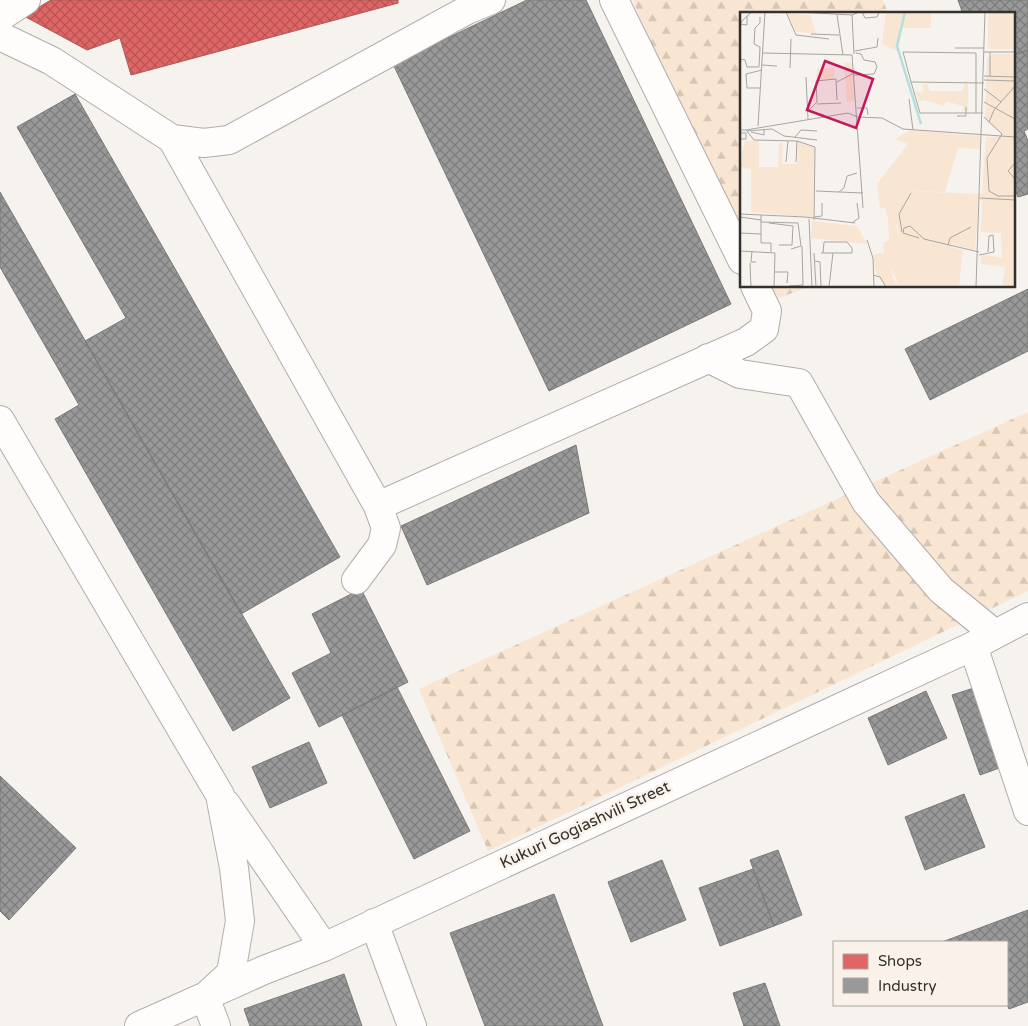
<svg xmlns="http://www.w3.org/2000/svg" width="1028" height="1026" viewBox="0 0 1028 1026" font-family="'Varela Round',sans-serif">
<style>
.forest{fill:url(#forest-firs)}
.shops{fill:url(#shops-cross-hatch);stroke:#ac5655}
.industry{fill:url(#industry-cross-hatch);stroke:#7a7a79}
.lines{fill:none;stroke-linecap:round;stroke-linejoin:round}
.minor-casing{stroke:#b0adaa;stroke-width:30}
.minor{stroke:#fefdfc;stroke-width:28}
.labels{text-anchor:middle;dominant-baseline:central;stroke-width:5;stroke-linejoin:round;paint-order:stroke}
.street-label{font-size:16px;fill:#33312d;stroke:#faf2ea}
.inset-river{fill:none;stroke:#b3e0dc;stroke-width:2.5}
.inset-road{fill:none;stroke:#a8a5a1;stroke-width:1}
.view{fill:#c2185b;fill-opacity:0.15;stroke:#c2185b;stroke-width:2.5}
.inset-edge{fill:none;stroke:#33312d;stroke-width:2.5}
</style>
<defs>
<pattern id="forest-firs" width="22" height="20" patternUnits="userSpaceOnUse" patternTransform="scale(1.25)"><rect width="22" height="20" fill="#f9e6d2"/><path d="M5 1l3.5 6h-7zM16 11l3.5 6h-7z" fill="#d6c6b5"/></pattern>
<pattern id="shops-cross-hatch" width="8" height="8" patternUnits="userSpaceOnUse" patternTransform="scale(1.25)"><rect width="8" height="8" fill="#e06666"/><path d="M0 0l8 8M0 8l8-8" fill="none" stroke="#b65554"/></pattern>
<pattern id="industry-cross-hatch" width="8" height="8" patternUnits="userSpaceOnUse" patternTransform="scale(1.25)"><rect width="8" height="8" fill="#999"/><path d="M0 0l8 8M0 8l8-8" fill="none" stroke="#7d7d7d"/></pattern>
</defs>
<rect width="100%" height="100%" fill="#f6f2ee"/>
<path class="forest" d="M633 0H883L888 14H742V282Z
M743 286H811L752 308Z
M1028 412V591L488 851 419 689Z"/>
<path class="shops" d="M51 0H398V3L131 75 120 38 87 50 24 16Z"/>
<path class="industry" d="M527 0H586L731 304 549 391 393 64Z
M958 0H1028V50L1014 55V14H963Z
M1028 50V129L1024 131 1028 141V194L1018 197 1014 188V55Z
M75 94 340 557 241 614 85 341 126 318 17 127Z
M0 192 290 698 233 731 55 419 79 405 0 267Z
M1028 289V351L930 400 905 349Z
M576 445 589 513 427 585 401 526Z
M361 589 408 682 319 727 292 673 331 653 312 614Z
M397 687 470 831 414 859 342 715Z
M977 687 1005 766 980 775 952 695Z
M926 691 947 738 888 765 868 718Z
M309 742 327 783 270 808 252 767Z
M0 776 76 848 9 920 0 911Z
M964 794 985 847 925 870 905 817Z
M778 850 802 915 774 926 750 860Z
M662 860 686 920 631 942 608 882Z
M753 869 774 926 720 946 699 888Z
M554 894 603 1026H485L450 933Z
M1028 910V1002L1009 1009 1007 1004V942H942Z
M344 974 362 1026H250L244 1009Z
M765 983 780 1026H744L733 993Z"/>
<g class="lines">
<g class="minor-casing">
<path id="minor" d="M614 0 742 260
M0 17 26 0
M0 36 52 61 172 139 204 143 229 140 467 10 491 0
M172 139 378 506 386 528 382 545 356 580
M708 358 740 374 799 383 866 502 941 590 995 634
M0 420 220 795 234 868 240 921 231 973 205 997 216 1026
M378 506 746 342 764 329 767 311 755 286
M973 646 1028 811
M226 804 324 947
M374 923 412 1026
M139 1026 264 970 324 947 973 646 1028 617"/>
</g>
<use href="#minor" class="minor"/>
</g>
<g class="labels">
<g class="street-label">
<text transform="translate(585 825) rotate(-25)">Kukuri Gogiashvili Street</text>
</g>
</g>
<g transform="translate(740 12)">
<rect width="275" height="275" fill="#f6f2ee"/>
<path d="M182 72H188L189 79H223L224 72H228V99H223V94L205 89 204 94 184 88 179 90 175 79 181 81 184 77ZM170 118 240 124V137L218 136 205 180 168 179 155 209 158 221 223 238 219 275H160L145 245 143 231 149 228 148 207 145 196H140L137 172 168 132 155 127ZM246 125H261L248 178 242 180ZM19 128V155H38L39 131H43L42 152H57L58 130 74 135 73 205 11 200V157L0 155V150L5 129ZM242 188 275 190V275H262L265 255 241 252V242L262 246 261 221 241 220ZM72 209 117 214 127 232 71 226ZM237 216 235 238 210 232 211 229Z" fill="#f9e6d2"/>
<path d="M146 0H191V16H162L157 39 142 32ZM47 1 70 3 76 21 56 20ZM104 50 112 51 116 89 107 90ZM77 56H94V67L76 68Z" fill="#f9e6d2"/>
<path d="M145 240 154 268 160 275H146L136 261 133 243Z" fill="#f9e6d2"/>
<path d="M248 0H275V37H248ZM253 42H275V190L238 188 237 216 227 224 211 229V235L160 223 155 209 157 195 168 179 239 182 245 179 246 144 261 122 245 108 247 46Z" fill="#f9e6d2"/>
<path class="inset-river" d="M165 0 157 34 181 112"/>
<path class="inset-road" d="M46 0 56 23 89 27M56 0 112 3 119 0M122 0 125 6 137 5 139 0M97 3 103 43M112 3 114 42M7 4V13L0 12 3 8 7 4 11 1 12 0M71 22 99 23M215 36H244M115 39 137 35 138 26M244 40H275M250 40V64M23 41 112 43M112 43 123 196M0 47 5 48 7 55H19L20 35 14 32 15 16 20 11V5M22 53 37 54M50 56 51 27M114 63 134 62 137 55 135 50 124 48 121 42 116 41M244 64 275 65M66 65 68 107M244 68 275 69M97 70 114 61M171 70 163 40 236 41V101M20 76H7L6 62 22 58M244 77 261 90M169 87 173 118M244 90 275 107M77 92 101 91M117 96H127L128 103M68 99 77 90 76 69 96 67 97 88M243 101H180L171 70 244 71M217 104H226V95M244 105 262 122 247 146 249 179 258 184H275M249 110 254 98 275 74M18 114 25 0M0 118H6L14 128 57 129 75 135 74 208M6 118 108 101 118 105 142 106 163 117 275 125M7 119 32 117 44 124 77 128M11 120 24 123V117M0 121H6V127H0M55 125 61 118 77 119M46 150 48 129M56 150 57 129M275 151 268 159 275 167M76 179 123 181M99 180 104 176 107 164 117 161M240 186 275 188M0 202 65 205 115 211M21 203V231H31V240M0 205 21 208M74 205 82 204V191M69 207 72 275M21 210 58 211 61 234 51 237M29 211 53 214 52 233H39M112 211 119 206 117 191M162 220 159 202 171 181M0 221 21 222M163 221 164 216 170 214 184 227 239 240M163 221 179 226M127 228 133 246 134 275M208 233 210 226 231 215M0 239 35 241 34 275M12 239 11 250H16M74 241 76 275M81 241H112V236L107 230H84L83 241M239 243 254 240 253 223 249 224 248 240M75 249 80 250 81 275M10 251 11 275M35 260H48L47 271M133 263 140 265 146 275M49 274 63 273 62 234M89 275 93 241M236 275 245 0"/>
<path class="view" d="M85 49 133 67 116 116 67 98Z"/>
<rect width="275" height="275" class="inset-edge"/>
</g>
<rect x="833" y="941" width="175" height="65" fill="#faf2ea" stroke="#aaa59e"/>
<rect x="843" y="954" width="25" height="15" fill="#e06666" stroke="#aaa59e"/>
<text x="878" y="966" font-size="15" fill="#33312d">Shops</text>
<rect x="843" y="978" width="25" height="15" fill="#999999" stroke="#aaa59e"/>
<text x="878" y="991" font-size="15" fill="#33312d">Industry</text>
</svg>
